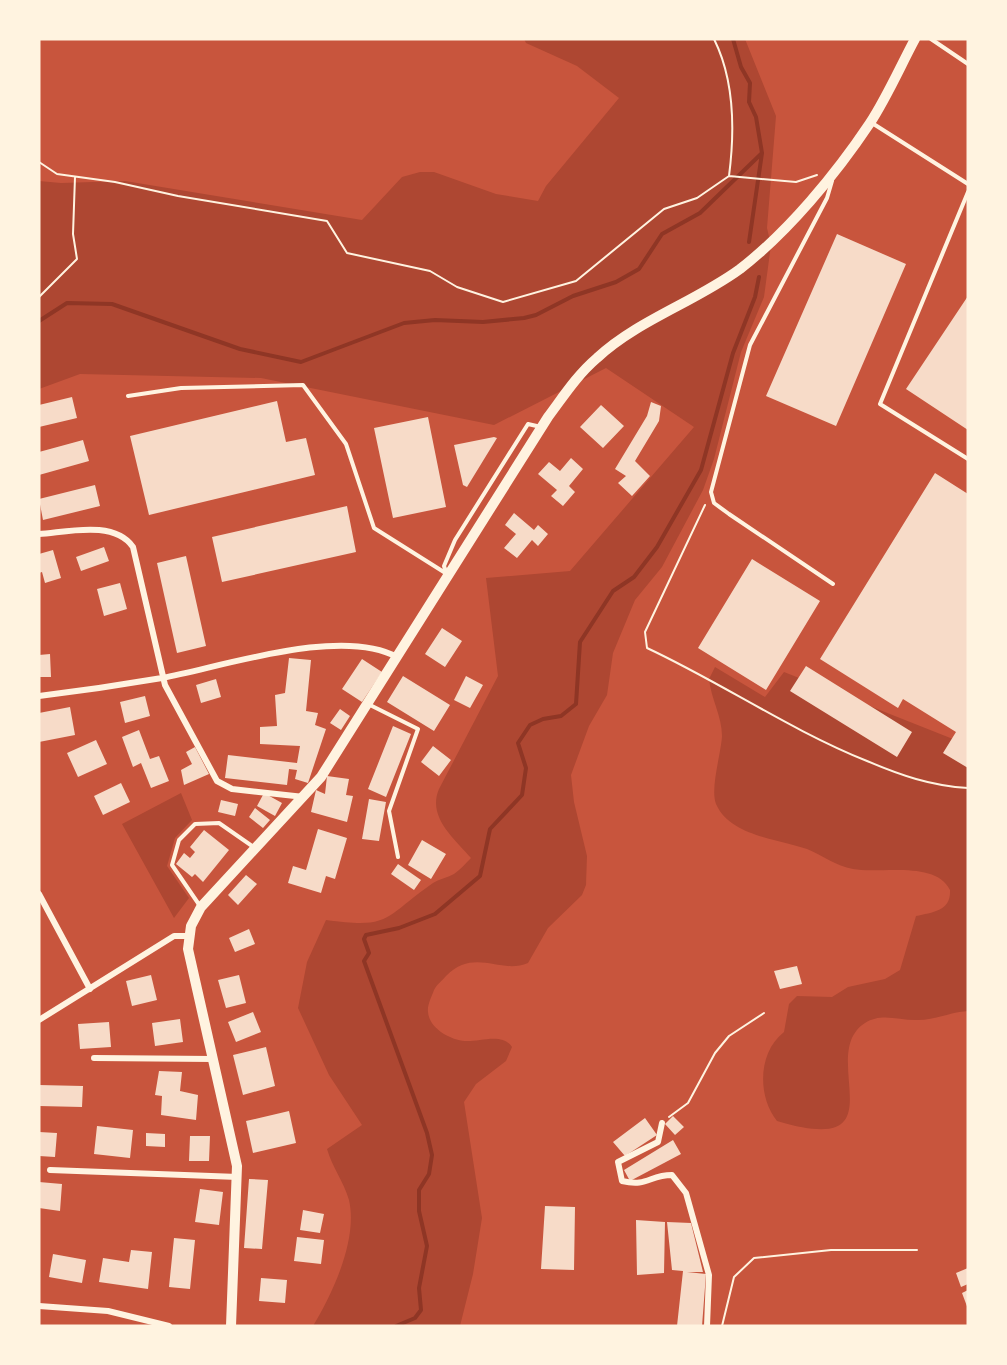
<svg xmlns="http://www.w3.org/2000/svg" width="1007" height="1365" viewBox="0 0 1007 1365" font-family="Literata,serif">
<style>
.green{fill:#ae4732}
.lines{fill:none;stroke-linecap:round;stroke-linejoin:round}
.stream{stroke:#8f3625;stroke-width:4}
.building{fill:#f7dbc8}
.path{stroke:#fff3e0;stroke-width:2}
.service{stroke:#fff3e0;stroke-width:4}
.minor{stroke:#fff3e0;stroke-width:6}
.tertiary{stroke:#fff3e0;stroke-width:10}
</style>
<rect width="100%" height="100%" fill="#c8553d"/>
<path class="green" d="M524 39H745L776 116 767 228 771 245 764 297 741 352 714 459 703 490 662 567 635 600 613 653 607 695 589 726 571 775 574 802 587 856 586 885 582 895 548 928 528 963C500 975 475 947 446 976 442 981 437 984 434 990 432 996 427 1005 428 1012 429 1028 450 1040 465 1041 479 1042 503 1032 512 1047L506 1061 476 1084 464 1102 482 1218 473 1274 460 1326H313C333 1293 358 1239 349 1200 344 1182 332 1167 327 1149L362 1125 329 1075 298 1008 307 962 326 920C392 929 383 918 433 883 439 879 447 878 454 874 460 870 466 863 471 858 454 838 427 817 439 789L498 676 486 578 570 571 694 427 606 368 494 425 261 378 80 374 39 389V181L61 183 125 181 362 220 402 177 420 172H434L496 194 538 201 546 186 619 98 577 66 526 43Z
M715 667 765 697 784 672 968 745V1011C951 1012 935 1020 918 1020 900 1021 882 1012 865 1023 815 1055 904 1159 777 1121 757 1096 758 1052 784 1032L789 1004 797 996 832 997 848 987 885 979 900 970 916 916C933 912 951 911 950 890 936 860 879 874 853 869 836 866 822 855 807 849 778 839 730 836 716 804 710 789 721 754 722 736 722 716 711 699 709 679Z
M181 793 192 820 175 838 167 866 189 898 174 918 122 824Z"/>
<g class="lines">
<path class="stream" d="M733 39 741 67 750 83 749 102 756 117 762 153 749 242
M39 321 67 303 112 304 240 349 301 362 404 323 435 320 483 322 524 318 536 315 573 296 616 282 639 269 662 234 700 213 762 153
M396 1326 415 1318 421 1310 419 1288 427 1246 419 1211V1190L429 1174 432 1155 427 1133 364 961 369 953 364 939 366 935 399 928 435 914 480 876 490 829 522 795 526 768 518 743 530 725 543 719 561 716 576 704 580 642 613 591 634 577 657 547 701 470 733 353 755 297 759 277"/>
</g>
<path class="building" d="M837 234 906 264 836 426 766 396Z
M968 296V430L906 389Z
M72 397 77 418 39 427V405Z
M277 401 286 442 306 438 315 475 149 515 130 436Z
M651 402 661 406 659 421 635 461 650 476 632 496 618 483 626 476 615 469 647 416Z
M601 405 624 426 603 448 580 427Z
M428 417 446 507 393 518 374 428Z
M494 437 497 438 467 487 463 485 454 445Z
M83 440 89 461 39 475V452Z
M571 458 583 469 569 486 575 492 563 506 551 496 557 490 538 474 549 462 560 471Z
M935 473 968 494V768L943 753 956 732 903 699 898 708 820 659Z
M95 485 100 506 43 520 39 499Z
M347 506 356 552 222 582 212 537Z
M514 513 534 530 538 525 548 534 538 546 532 540 517 558 504 548 516 534 505 525Z
M104 547 109 561 81 571 76 557Z
M53 550 61 578 45 583 42 572 39 573V554Z
M186 556 206 646 177 653 157 563Z
M752 559 820 601 766 690 698 648Z
M120 583 127 609 104 616 97 589Z
M442 628 462 641 445 667 425 654Z
M50 654 51 677H39V655Z
M289 658 311 660 306 711 318 713 315 725 326 729 308 783 295 779 297 770 289 769 287 785 225 778 228 755 297 763 300 746 260 744V727L277 726 275 695 285 693Z
M362 659 382 672 362 702 342 689Z
M806 666 912 732 897 757 790 691Z
M403 676 450 705 434 731 387 702Z
M466 676 483 685 470 708 454 700Z
M216 679 221 697 201 703 196 685Z
M145 696 150 716 125 723 120 702Z
M70 707 75 735 39 742V713Z
M340 709 350 716 341 730 330 723Z
M393 726 411 734 386 797 368 789Z
M139 730 150 759 159 756 169 781 151 788 141 763 133 767 122 737Z
M96 740 107 764 78 777 67 753Z
M433 746 451 760 439 776 421 762Z
M195 747 209 774 184 785 181 770 192 764 186 752Z
M327 776 349 779 346 795 353 796 347 822 311 812 316 790 325 794Z
M121 783 130 802 103 815 94 796Z
M264 793 282 803 275 816 257 806Z
M369 799 386 802 379 841 362 839Z
M221 800 238 804 235 816 218 812Z
M255 808 270 820 263 828 249 817Z
M318 829 347 838 335 879 326 876 321 893 288 883 293 866 306 870Z
M204 830 229 850 203 882 195 874 192 877 176 864 184 853 190 858 195 852 190 847Z
M422 840 446 854 431 879 408 865Z
M398 864 421 880 414 890 391 874Z
M246 875 257 884 238 905 228 895Z
M249 929 255 944 235 952 229 938Z
M797 966 802 984 780 989 774 971Z
M151 975 157 1000 132 1006 126 981Z
M239 975 246 1003 226 1008 218 980Z
M253 1012 261 1032 236 1042 228 1022Z
M180 1019 183 1042 155 1046 152 1023Z
M109 1022 111 1047 80 1049 78 1024Z
M266 1047 275 1086 243 1095 233 1055Z
M159 1071 182 1072 180 1091 198 1095 196 1120 161 1115 162 1096 155 1095Z
M39 1085 83 1086 82 1107 39 1106Z
M289 1111 296 1143 253 1153 246 1121Z
M673 1116 684 1127 675 1135 665 1124Z
M645 1118 657 1135 625 1156 613 1142Z
M97 1126 133 1130 130 1158 94 1154Z
M39 1132 57 1133 55 1157 39 1156Z
M146 1133 165 1134V1147L146 1146Z
M190 1136H210L209 1161H189Z
M673 1140 681 1154 630 1181 624 1170Z
M249 1179 268 1180 262 1249 244 1248Z
M39 1182 62 1184 60 1211 39 1208Z
M200 1189 223 1192 219 1225 195 1222Z
M545 1206 575 1207 574 1270 541 1269Z
M303 1210 324 1214 320 1233 300 1230Z
M636 1220 665 1222 664 1273 637 1275Z
M667 1222 691 1223 703 1272H687L706 1274 702 1326H677L683 1271 672 1270Z
M297 1237 324 1240 321 1264 294 1261Z
M174 1238 195 1240 190 1289 169 1287Z
M131 1250 152 1252 148 1289 99 1282 103 1258 129 1262Z
M53 1254 86 1260 82 1283 49 1277Z
M968 1268V1284L961 1287 956 1273Z
M261 1278 287 1280 285 1303 259 1301Z
M968 1290V1309L962 1293Z"/>
<g class="lines">
<path class="path" d="M39 162 57 174 115 182 178 196 327 221 347 253 430 271 457 287 503 302 576 281 664 209 697 198 729 176C735 130 735 81 714 39
M729 176 796 182 817 175
M39 297 77 259 73 234 75 177
M705 505 645 632 647 648C722 683 790 730 867 761 900 775 931 786 968 788
M669 1117 688 1103 715 1053 729 1036 764 1013
M722 1326 734 1277 754 1258 831 1250H917"/>
<path class="service" d="M931 39 968 64
M872 123 968 184
M832 181 827 198 750 345 711 492 714 503 729 514 833 584
M968 192 880 404 968 459
M128 396 181 388 303 385 346 444 374 528 447 574
M446 572 444 566 455 540 528 424 541 427
M368 704 418 729 389 811 398 857
M200 906 172 865 179 840 195 824 219 823 255 848"/>
<path class="minor" d="M39 534C68 532 114 520 133 547L165 685 217 781 232 789 304 797
M39 696C80 691 121 685 162 678 222 667 341 626 397 657
M39 894 90 989
M39 1020 174 936H188
M94 1058 213 1059
M662 1123 658 1142 618 1162 622 1181C648 1187 649 1175 672 1175L686 1193 709 1275 707 1326
M50 1170 238 1177
M39 1306 108 1311 169 1326"/>
<path class="tertiary" d="M231 1326 237 1166 188 949 191 926 201 907 321 777 548 417C563 397 577 375 597 358 638 320 695 302 740 269 788 232 836 174 870 123 887 97 900 67 915 39"/>
</g>
<rect width="1007" height="1365" fill="none" stroke="#fff3e0" stroke-width="81"/>
</svg>
